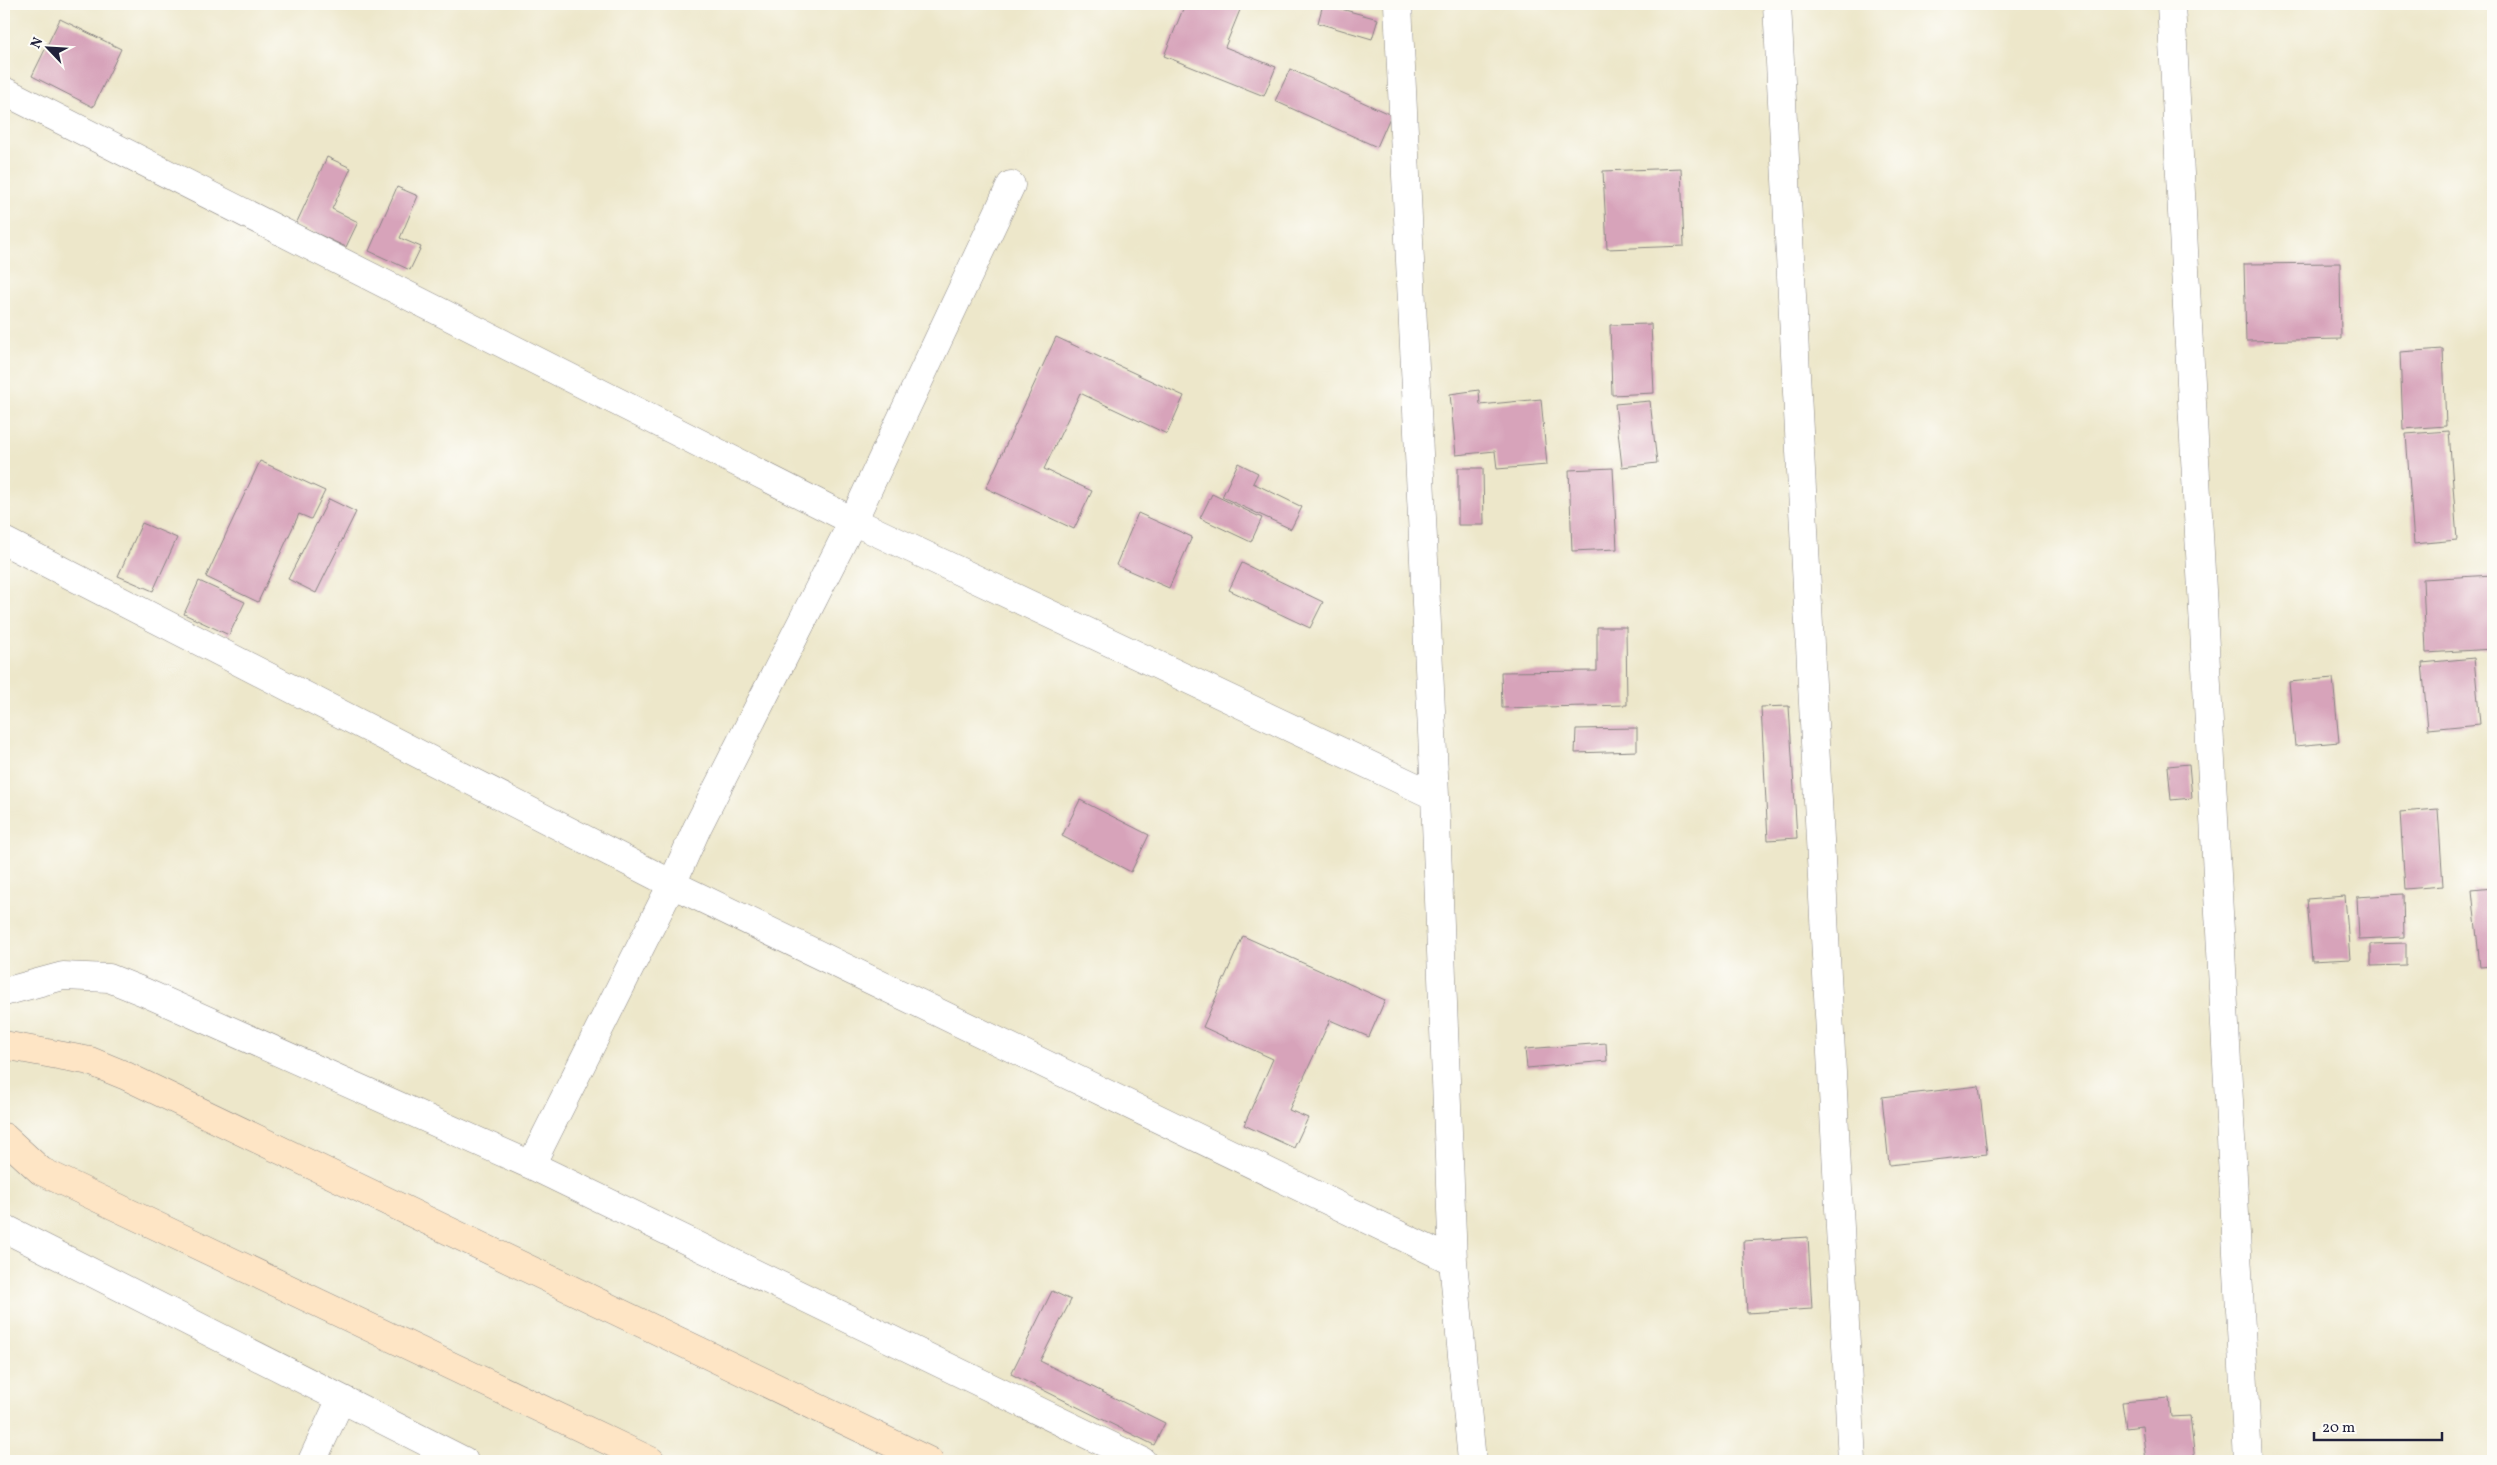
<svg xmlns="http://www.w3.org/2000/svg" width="2497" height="1465" viewBox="0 0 2497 1465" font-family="Vollkorn,serif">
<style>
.building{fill:#d7a3ba}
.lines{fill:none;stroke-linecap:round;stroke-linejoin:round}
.street-casing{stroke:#888482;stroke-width:29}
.secondary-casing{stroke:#888482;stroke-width:29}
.street{stroke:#fff;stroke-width:28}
.secondary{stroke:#fee5c5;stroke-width:28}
</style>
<rect width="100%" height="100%" fill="#fdfcf7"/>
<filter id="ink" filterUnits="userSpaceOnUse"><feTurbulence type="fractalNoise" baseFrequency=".02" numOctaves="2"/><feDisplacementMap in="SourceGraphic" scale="10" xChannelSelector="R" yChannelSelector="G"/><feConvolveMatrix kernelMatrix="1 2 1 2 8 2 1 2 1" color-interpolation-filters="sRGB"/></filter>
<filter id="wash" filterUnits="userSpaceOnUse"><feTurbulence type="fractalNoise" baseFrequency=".0096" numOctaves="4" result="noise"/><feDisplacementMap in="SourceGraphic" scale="20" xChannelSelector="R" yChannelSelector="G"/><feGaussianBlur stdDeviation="1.12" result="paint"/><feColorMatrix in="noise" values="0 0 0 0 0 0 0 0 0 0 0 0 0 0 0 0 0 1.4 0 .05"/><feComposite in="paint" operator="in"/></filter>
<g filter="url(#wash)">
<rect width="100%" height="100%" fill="#ede7ca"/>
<g id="blocks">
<path class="building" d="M4 4H10L4 17Z
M1185 4H1223L1240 10 1225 47 1276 67 1264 96 1164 56Z
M1323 4 1378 19 1372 39 1318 23Z
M60 19 121 49 93 107 32 76Z
M1290 69 1391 115 1377 147 1275 101Z
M327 157 351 168 332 209 358 222 346 247 296 224Z
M1681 168 1684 246 1607 249 1603 171Z
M397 187 418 196 400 238 421 247 410 270 369 251Z
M2340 263 2341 339 2246 341 2244 264Z
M1651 324 1654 393 1612 395 1610 325Z
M1056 337 1184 396 1167 434 1080 393 1044 469 1092 491 1074 529 986 488Z
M2443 349 2446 426 2403 429 2400 352Z
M1479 390 1480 405 1541 399 1547 465 1497 469 1495 451 1456 455 1450 394Z
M1650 401 1657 463 1622 467 1615 404Z
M2449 431 2457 540 2414 544 2406 434Z
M260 461 325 491 311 519 299 514 258 602 206 577Z
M1238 463 1258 473 1253 483 1302 507 1291 529 1222 497Z
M1458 468H1483L1484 525H1458Z
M1613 468 1617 549 1572 551 1569 470Z
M1212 494 1262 518 1251 542 1200 518Z
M329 499 356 512 316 593 288 579Z
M1138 513 1192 537 1169 588 1116 565Z
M142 523 177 538 153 591 118 576Z
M1242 563 1323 602 1310 628 1229 590Z
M2493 575V649L2426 653 2423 579Z
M199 581 245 602 229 635 184 614Z
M1597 627H1626L1627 705 1502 708 1501 672 1597 671Z
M2474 658 2480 724 2428 729 2422 663Z
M2333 678 2339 742 2295 746 2289 682Z
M1789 706 1797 838 1768 840 1761 707Z
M1637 728V751L1575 753 1576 729Z
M2189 764 2192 798 2171 800 2168 766Z
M1080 800 1149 835 1131 872 1062 836Z
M2438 809 2443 886 2405 889 2400 812Z
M2493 888V966L2480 967 2472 890Z
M2403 894 2404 937 2359 939 2357 897Z
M2345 896 2350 959 2312 961 2307 899Z
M1243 936 1385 1000 1369 1037 1330 1020 1289 1110 1308 1118 1294 1148 1244 1125 1273 1059 1203 1027Z
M2406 943V965L2371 966V944Z
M1606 1043 1607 1061 1527 1068 1525 1049Z
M1979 1086 1987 1154 1889 1165 1882 1097Z
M1808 1237 1812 1309 1747 1313 1743 1241Z
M1052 1291 1071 1300 1040 1361 1165 1423 1154 1445 1011 1374Z
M2169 1398 2171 1417 2190 1416 2195 1461H2146L2142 1426 2126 1428 2122 1402Z"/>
</g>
</g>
<g filter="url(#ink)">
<use href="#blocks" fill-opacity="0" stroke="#888482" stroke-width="1"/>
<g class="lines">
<g class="street-casing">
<path id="street" d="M1398 4 1435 796 1453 1261 1472 1461
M1777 4 1852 1461
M2171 4 2248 1461
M4 91 853 521 1435 796
M4 541 672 884 1453 1261
M4 992 63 976 109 978 144 992 531 1165 1142 1461
M531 1165 672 884 697 828 853 521 1011 185
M4 1228 464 1461
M312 1461 341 1399"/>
</g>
<g class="secondary-casing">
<path id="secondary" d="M4 1045 90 1061 124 1075 929 1461
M4 1137 41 1171 651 1461"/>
</g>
<use href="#street" class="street"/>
<use href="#secondary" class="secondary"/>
</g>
</g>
<rect width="2497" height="1465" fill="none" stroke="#fdfcf7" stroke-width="20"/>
<g transform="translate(48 48) rotate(295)" stroke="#fdfcf7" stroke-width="4" paint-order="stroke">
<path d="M0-4L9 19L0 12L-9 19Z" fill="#22223b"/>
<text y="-8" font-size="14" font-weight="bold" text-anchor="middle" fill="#22223b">N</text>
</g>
<path d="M2314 1432v8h128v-8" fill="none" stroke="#22223b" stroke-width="2.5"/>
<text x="2322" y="1432" font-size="15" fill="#22223b" stroke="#fdfcf7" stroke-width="4" paint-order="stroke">20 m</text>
</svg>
